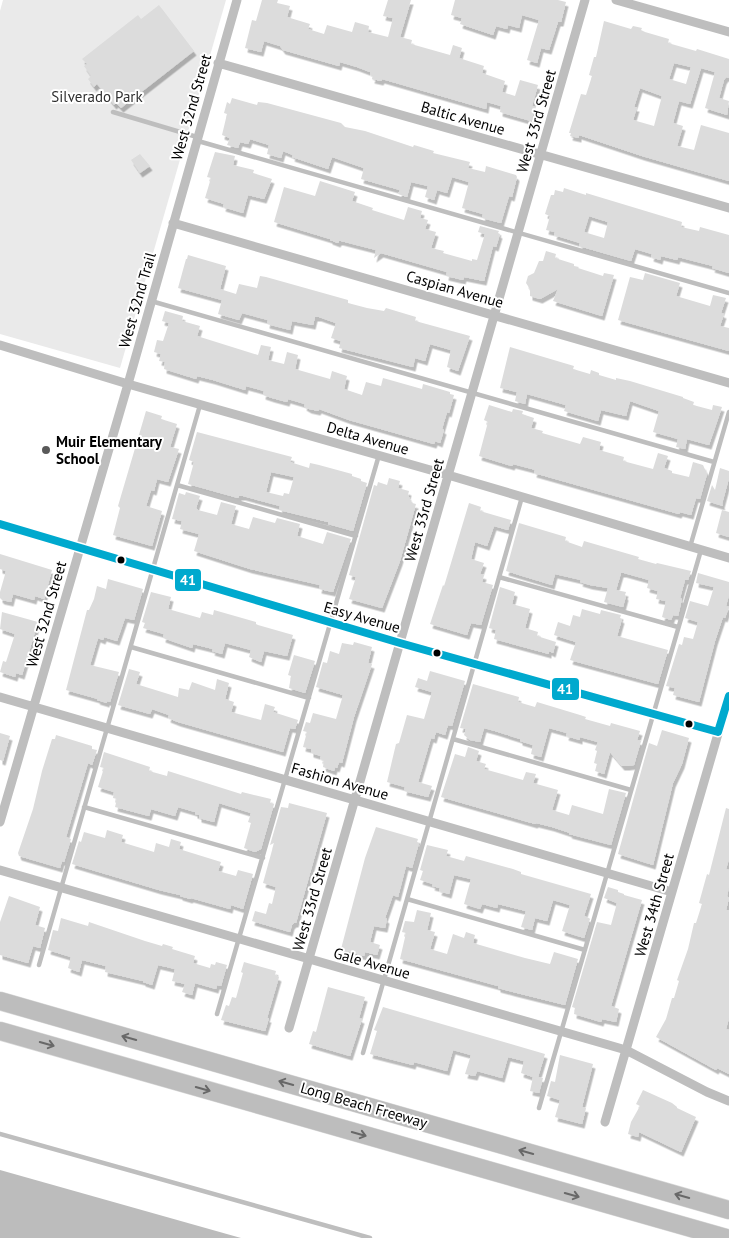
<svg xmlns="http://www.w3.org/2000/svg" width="729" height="1238" viewBox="0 0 729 1238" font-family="'PT Sans',sans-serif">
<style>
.green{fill:#eaeaea}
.water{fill:#bcbcbc}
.building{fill:#dcdcdc;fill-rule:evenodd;filter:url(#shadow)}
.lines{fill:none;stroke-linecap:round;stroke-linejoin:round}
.motorway-casing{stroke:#dbdbdb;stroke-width:19}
.service{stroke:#bebebe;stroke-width:4.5}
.minor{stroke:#bebebe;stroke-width:9}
.motorway{stroke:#bdbdbd;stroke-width:18}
.bus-1-casing{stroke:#fff;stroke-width:11}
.bus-1{stroke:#00a9ce;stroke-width:8}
.oneway{stroke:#686868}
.poi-dot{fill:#595959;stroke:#fff;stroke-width:2}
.bus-dot{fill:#000;stroke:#fff;stroke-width:2}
.labels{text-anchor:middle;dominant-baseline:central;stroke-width:4;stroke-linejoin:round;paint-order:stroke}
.park-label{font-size:15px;fill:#2f2f2f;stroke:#fff}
.street-label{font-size:15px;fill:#000;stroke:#fff}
.poi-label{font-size:15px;font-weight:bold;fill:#000;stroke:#fff;text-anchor:start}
.line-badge{stroke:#fff;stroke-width:2}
.badge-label{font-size:14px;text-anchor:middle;font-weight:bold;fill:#fff}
</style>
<defs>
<filter id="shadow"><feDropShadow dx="2.5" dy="4.5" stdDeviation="0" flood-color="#0004"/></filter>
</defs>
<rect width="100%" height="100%" fill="#fff"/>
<path class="green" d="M3 0H226L120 368 0 334V11Z"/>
<path class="water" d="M0 1170 241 1238H0Z"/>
<path class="building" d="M262 0H278L277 3 290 6 287 17 310 24 308 29 324 34 327 25 352 32 355 22 369 26 368 32 388 37 393 18 383 16 388 0H411L400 37 412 40 411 44 450 55 453 45 462 48 459 58 484 66 482 73 505 81 502 92 515 96 520 80 538 85 532 106 535 107 531 121 500 112 501 106 487 102 486 109 382 79 381 81 372 79 373 76 370 75V72L357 67 340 62 339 66 283 50 280 46 264 41 261 52 245 48 252 20 256 21Z
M455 0H558L566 2 561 22H558L549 50 541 48 537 63 527 60 539 20 522 15 519 28 508 25 507 29 496 26 493 35 460 24 462 18 451 15Z
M159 5 194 51 121 108 116 103 114 105 97 84 94 87 88 79 91 76 84 66 87 64 82 59 138 15 141 19Z
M604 21 631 29 633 26 642 28 641 30 645 32 669 39 668 43 696 51 697 49 729 59V78L726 77 724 80 719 98 729 101 727 115 705 108 715 72 701 68 690 104 679 101 673 123 683 126 677 146 694 150 701 125 729 133V181L642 156 579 135V138L570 136 571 133H569L581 94 586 95 592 76 589 75 594 57H596ZM674 63 691 67 686 84 669 79ZM640 88 662 96 654 126 633 120 637 107H634Z
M232 98 257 105 258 102 267 103 341 123 345 127 365 131 413 147 414 145 434 151 433 153 470 162 468 168 485 172 486 166 516 175 517 177 512 197 509 196 501 223 482 218 483 214 462 208 469 182 452 177 447 193 437 190 434 200 425 197 428 186 411 182 407 197 398 194 400 190 361 179 364 168 332 157 328 169 292 157 293 155 283 151 281 158 267 154 269 145 250 139 248 144 240 142 238 148 227 145 230 138 222 135 227 114 224 113 227 102 230 104Z
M215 152 235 156 233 165 254 170 253 173 272 179 264 199 248 195 243 213 223 207 224 204 205 198 211 178 207 177Z
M140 154 150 166 140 173 131 160Z
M320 181 355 192 352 201 373 208 372 210 404 220 408 207 422 211 420 218 428 220 425 229 436 232 431 248 444 251 443 253 472 261V259L477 260 485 234 478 232 480 226 499 231 498 233 500 234 496 247 493 246 484 281 464 277 463 280 446 276 447 272 381 253 374 258 376 250 341 241H339L338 243 330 240V239L274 222 284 187 315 196Z
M564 188 586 195V193L682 222 681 227 699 231 700 227 729 235V273L712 268 713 266 678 257 677 260 661 256 660 260 651 257 652 254 635 249 631 261 579 246 580 243 554 235 555 232 546 230 550 216 545 214 551 195H554L555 190 563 192ZM589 216 608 222 604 238 584 232Z
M546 251 556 254 555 258 574 264V266L579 267 578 268 603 276 604 273 614 275 602 316 553 301 558 289 540 299 530 296V289L526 283 528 276 534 273 539 261H543Z
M188 255 226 266 220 289 236 294 239 284 257 288 260 276 266 277 348 300V303L367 308 384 311 386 308 416 317 415 321 419 322 470 336 458 371 447 367 451 350 430 344 425 361 415 358 413 367 339 348 341 341 331 338 336 323 319 317H315L313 325 292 321 290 330 267 324 268 320 242 313 239 320 218 314 222 300 178 288 186 259H187Z
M645 273 680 283 676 296 710 306 713 295 726 298 721 313 724 314 720 326 729 328V351L618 320 630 277 643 280Z
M165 311 183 316 182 321 200 326 197 336 258 355 261 345 271 347 268 360 284 364 287 352 298 355 295 369 330 379 332 371 347 376 344 389 362 395 366 382 381 386 383 378 422 389 423 384 450 392V394L454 395 449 413 447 412 442 429 444 430 440 443 435 441 434 444 349 420 319 409 318 411 309 409 304 406 305 404 288 399 287 402 272 398 263 395 264 391 246 386 245 390 213 380 197 376 196 379 164 369 165 362 159 361 161 354 154 352 157 340 163 341 169 323 162 321Z
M510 347 574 366 573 369 590 374 591 370 599 373V375L616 380V378L630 381 683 397V398L694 402 693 405 712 410 713 405 722 407 709 445 687 439 685 449 676 447 678 439 653 432 659 411 630 401 626 416 601 410 598 421 564 411 566 405 527 394 525 404 515 401 517 392 500 388Z
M489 405 512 412 513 409 523 411 522 414 534 418 531 428 543 431 542 433 580 444 583 437 601 442 599 450 624 457 623 461 653 469 658 453 668 456 664 468 672 471V473L689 477 693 462 703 465 707 474 700 499 696 498 691 515 680 512 679 514 534 473 535 470 532 469 513 464 512 466 479 456 488 422 484 420Z
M146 411 162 416 161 419 177 424 170 447 179 449 168 482 157 479 154 491 151 490 146 506 162 511 152 546 113 535 120 508 118 506Z
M197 432 292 457 290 462 309 468 310 463 319 465 352 474V476L361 479V481L367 483 353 531 328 524V522L279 510 280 506 243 496H239L238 498 188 484 194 462 189 460ZM271 472 294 477 289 494 284 493 283 496 266 492Z
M720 468 729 471V478L722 504 723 506 707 501 712 485 715 490Z
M389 478 400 481 398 488 409 491 408 495 412 503 416 504 400 561 382 608 349 599 356 577 349 575 374 485 377 486 378 482 387 485Z
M186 492 200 496 196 508 198 510 217 515 221 502 236 506 231 524 249 529 253 517 275 523 277 518 300 524 297 536 323 544 327 532 351 539 333 592 319 589 320 585 250 569 194 551 199 534 180 529 182 521 172 519 179 493 185 495Z
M469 503 481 507 480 511 511 520 508 530 494 526 487 546 475 542 471 559 484 563 480 574 484 575 482 582 493 585 481 625 471 623 467 635 430 624 443 585 444 586 445 583Z
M722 510 729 512V537L716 533Z
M519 523 566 537 565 541 582 547 584 541 639 557 638 559 656 564 657 563 691 571 688 580H685L680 598 682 599 678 616 673 615 671 620 662 617 666 601 656 599 658 591 647 588 649 580 624 573H621L616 590 626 592 625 595 626 596 623 607 604 602 608 588 590 585 580 582 581 580 555 574 552 585 506 571Z
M0 554 52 570 44 599 35 596 34 600 13 594 11 602 2 600 0 598V592L6 571 0 569Z
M698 573 729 582V595L726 606 729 607 725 618 723 617 715 641 699 702 673 695 675 688 666 686 679 644 682 645 684 637 693 639 698 622 685 618 690 601 708 606 714 587 696 583Z
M108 579 143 589 134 620 125 618 117 641 104 637 103 640 98 638 90 665 119 672 110 702 107 701V703L97 700 98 699 66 690 87 610H89L94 599 97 586 106 589Z
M500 587 515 592 512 604 530 609 525 628 538 632 537 636 556 642 553 653 549 651V654L494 639 496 630 489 628Z
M151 592 171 597 168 609 200 618 202 612 213 615 214 610 256 622V624L258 625 293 635 287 656 264 651 261 662 249 657 251 650 225 643 222 654 212 651 213 649 193 644 192 648 163 638 164 634 143 628 145 623 142 622Z
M582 609 600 614 601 610 621 615 620 618 622 619 617 636 668 650 658 684 570 660 576 642 554 635 558 622 570 626 573 615 580 617Z
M2 612 38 622 22 675 16 673 15 677 0 672 3 661 6 662 15 634 0 629Z
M354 642 372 647 368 663 372 664 354 717 342 763 339 762 337 768 335 767 334 771 323 767 324 760 320 759 321 756 311 753V749L303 747 307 732 303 731 306 722 310 723 313 713 336 719 343 695 316 687 323 662 327 663 330 651 339 654 342 643 353 645Z
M294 655 315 661 305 693 289 688 291 676 288 675Z
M129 669 140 672 136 684 178 697 179 688 189 690 192 682 215 690 217 679 229 683 225 699 234 702 231 712 261 720 265 704 275 707 273 712 298 720 295 729 290 728 283 752 178 722 168 718 169 715 152 709 150 714 118 705Z
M430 671 465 681 452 726 448 725 445 735 436 732 434 739 431 738 418 782 432 786 428 797 404 791 405 787 387 782 396 744 399 743 407 715 424 719 432 692 415 687 418 678 427 681Z
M473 684 519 697 518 702 535 707 537 702 580 715 586 717 585 719 610 726 611 723 640 731 637 740 641 741 634 765 627 766H622L610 752 604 774 595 771 597 764 594 763 597 751 595 750 598 742 580 737V740L566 736 567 733 549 728 541 757 531 754 533 745 520 741V739L495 731 484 728 480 742 470 740 464 735 466 729 460 728Z
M662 730 689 738 682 764 673 783 653 865 618 854 649 743 657 746Z
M0 733 10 736 3 761 0 760Z
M56 735 92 746V749L97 750 92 765 88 763 66 837 71 839 64 862 62 861 60 868 19 856 18 853 33 809 42 771 52 739H55Z
M468 747 479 751 476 761 486 764 484 769 523 780 526 772 536 774 533 783 558 790 552 810 569 815 572 805 603 814 609 789 626 793 611 845 569 834 570 833 552 827 536 823 535 824 441 797 455 754 465 757Z
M104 752 150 767 149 771 167 776 168 771 241 794 242 792 271 799 270 803 274 804 261 849 255 852 244 848 251 823 248 822 251 813 219 803 214 822 199 818V815L195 814V812L178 807 175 816 151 809 149 816 115 807 117 799 113 798 114 792 98 787 104 768 100 767Z
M289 803 327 813 296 923H294L292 925 290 932 252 921 255 911 266 914 269 903 272 904 276 887 263 883 274 843 270 845 281 807 288 808Z
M726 808 729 809V859L726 869 729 870V887L727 896 729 898 726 910H729V1018L726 1029 729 1030V1074L717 1068 716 1070 656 1037 666 1019 672 998H674L679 981 677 980 688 949 694 923H696L702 904 699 903 707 874 709 875Z
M376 827 418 839 417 842 419 843 412 868 406 866 398 897 393 895 385 918 387 919 385 928 374 926 370 942 380 945 377 955 365 952 364 956 341 949 365 858Z
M107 830 123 835 121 842 154 852 156 843 169 847 171 839 181 842 179 849 221 862 218 871 236 876 238 870 253 874 243 909 231 905 230 909 191 898 190 899 180 896V895L159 890 72 864 79 841 81 842 84 832 105 838Z
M427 845 448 850 446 856 464 861 466 856 513 869 521 872V874L591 894 584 916 589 918 590 919 584 938 562 931 570 905 553 900 547 921 535 918 532 930 521 927 526 911 498 904 497 908 482 904 480 909 464 904 471 879 454 875 449 894 439 891 440 888 432 886 433 884 420 880 423 871 420 870Z
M608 887 618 890V892L624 894V895L642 900 611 1006 619 1009 616 1022 602 1019 601 1022 574 1014 575 1008 572 1007 597 922 611 925 617 903 604 898Z
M9 896 40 907 35 925 45 928 40 948 33 946 28 963 0 955V922Z
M417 910 431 913 427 930 435 932 430 949 447 954 453 934 464 938 466 932 475 935 473 943 525 958 550 964 554 952 578 959 565 1005 513 992 498 988V986L400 959 406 933 402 932 405 921 414 922Z
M61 918 88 926 89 922 145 941 162 946 163 944 173 947 172 949 195 956 193 963 210 968 211 964 215 965 216 962 227 965 221 986 217 985 216 989 195 983 192 995 182 992 185 984 172 981 175 969 158 965 152 985 143 982V981L105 972 106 966 82 960 79 972 68 968 71 957 48 950 53 930 58 931Z
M244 962 276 971 275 975 279 977 267 1018H269L265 1031 221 1020 226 1005 229 1006 232 997 236 998 243 973 241 972Z
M328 987 365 997 359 1018 362 1019 350 1056 309 1044 313 1031 316 1032Z
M383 1007 545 1054 538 1077 543 1078 539 1093 530 1091 533 1077 521 1073 524 1061 508 1057 502 1078 477 1071 475 1076 465 1074 471 1055 453 1050 447 1071 414 1062 413 1065 370 1054 377 1031 374 1030Z
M560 1055 593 1064 582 1107 586 1108 582 1124 555 1117 560 1100 547 1096 551 1081 555 1082Z
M643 1090 672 1103 677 1107V1108L696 1117 681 1152 639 1132 638 1137 628 1134 631 1122 640 1106 636 1104Z"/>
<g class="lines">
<g class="motorway-casing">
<path id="motorway" d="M0 1001 729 1210
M0 1031 726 1238"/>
</g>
<path class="service" d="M113 112 197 137
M198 141 729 293
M151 301 714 462
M177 485 356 536
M690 547 729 412
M499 577 678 627
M131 647 309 698
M453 739 631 790
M84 807 263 858
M407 899 585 950
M39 965 200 405
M217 1014 379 455
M363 1053 522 497
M539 1108 701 550
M0 1134 370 1238"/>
<path class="minor" d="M616 0 729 32
M218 63 729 208
M173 223 729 383
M0 345 128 384 448 475 729 558
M0 524 400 643 718 732
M0 697 672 892
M0 822 128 384 237 0
M0 870 626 1050 707 1092 729 1101
M289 1028 585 0
M605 1122 729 696"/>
<use href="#motorway" class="motorway"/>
<g class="bus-1-casing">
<path id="bus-1" d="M0 524 400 643 718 732 729 696"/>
</g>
<use href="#bus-1" class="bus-1"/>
</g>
<defs><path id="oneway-shaft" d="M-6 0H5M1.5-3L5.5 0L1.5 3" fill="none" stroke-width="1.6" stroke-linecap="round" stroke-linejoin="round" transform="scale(1.25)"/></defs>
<g class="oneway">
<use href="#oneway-shaft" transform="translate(129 1038) rotate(-164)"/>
<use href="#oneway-shaft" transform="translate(47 1044) rotate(16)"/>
<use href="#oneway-shaft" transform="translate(286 1083) rotate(-164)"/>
<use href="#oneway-shaft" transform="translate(203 1089) rotate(16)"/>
<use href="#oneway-shaft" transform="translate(359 1134) rotate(16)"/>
<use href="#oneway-shaft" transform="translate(526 1152) rotate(-164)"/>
<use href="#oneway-shaft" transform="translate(572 1195) rotate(16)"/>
<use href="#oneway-shaft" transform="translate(682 1196) rotate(-164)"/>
</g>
<circle class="poi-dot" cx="46" cy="450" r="5"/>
<g class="bus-dot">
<circle cx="121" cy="560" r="4.5"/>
<circle cx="437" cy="653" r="4.5"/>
<circle cx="689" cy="724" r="4.5"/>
</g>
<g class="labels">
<g class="park-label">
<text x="97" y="96">Silverado Park</text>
</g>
<g class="street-label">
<text transform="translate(191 107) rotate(-74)">West 32nd Street</text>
<text transform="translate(463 118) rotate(16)">Baltic Avenue</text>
<text transform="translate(536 121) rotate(-74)">West 33rd Street</text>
<text transform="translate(455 289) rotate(16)">Caspian Avenue</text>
<text transform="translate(137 300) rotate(-74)">West 32nd Trail</text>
<text transform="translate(368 438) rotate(16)">Delta Avenue</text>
<text transform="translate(424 510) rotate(-74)">West 33rd Street</text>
<text transform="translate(46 614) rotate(-74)">West 32nd Street</text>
<text transform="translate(362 617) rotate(16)">Easy Avenue</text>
<text transform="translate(340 781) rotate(16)">Fashion Avenue</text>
<text transform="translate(312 899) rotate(-74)">West 33rd Street</text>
<text transform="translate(654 905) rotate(-74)">West 34th Street</text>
<text transform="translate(372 963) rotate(16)">Gale Avenue</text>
<text transform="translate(364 1105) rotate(16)">Long Beach Freeway</text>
</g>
<g class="poi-label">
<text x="56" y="441">Muir Elementary<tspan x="56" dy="17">School</tspan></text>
</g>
</g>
<g class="line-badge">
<rect x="174" y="568" width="28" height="24" rx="5" fill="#00a9ce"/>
<rect x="551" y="677" width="29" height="24" rx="5" fill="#00a9ce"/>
</g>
<g class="badge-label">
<text x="188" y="585">41</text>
<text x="565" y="694">41</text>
</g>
</svg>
